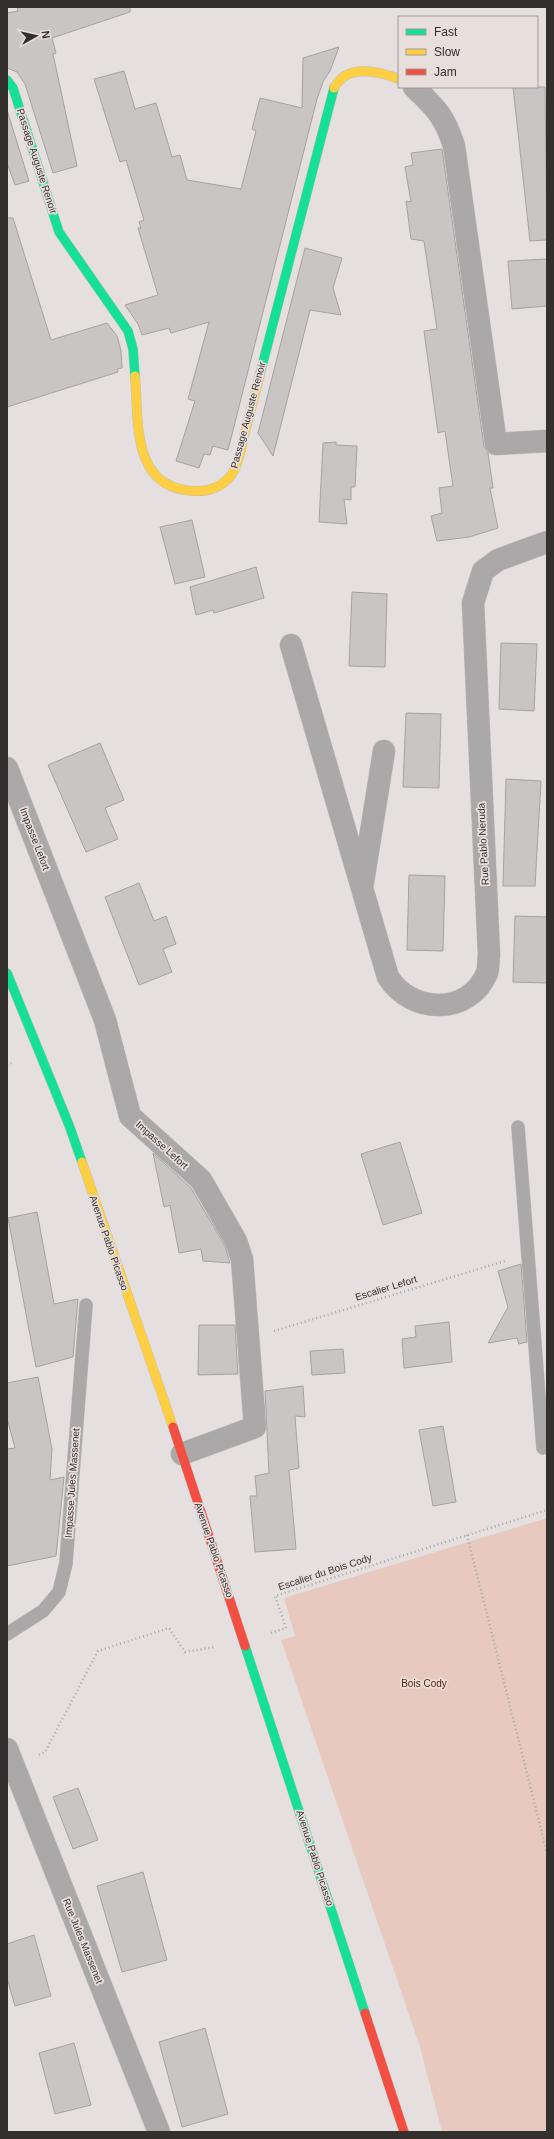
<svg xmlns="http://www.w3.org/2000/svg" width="554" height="2139" viewBox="0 0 554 2139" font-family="Helvetica,sans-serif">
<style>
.green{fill:#e8c9c0}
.building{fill:#c8c5c4;stroke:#a6a2a1}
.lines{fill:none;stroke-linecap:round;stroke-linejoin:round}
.lane-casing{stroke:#c1bebd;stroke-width:14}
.street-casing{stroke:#c1bebd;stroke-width:23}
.fast-casing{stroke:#c1bebd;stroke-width:10}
.slow-casing{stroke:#c1bebd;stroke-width:10}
.jam-casing{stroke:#c1bebd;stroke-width:10}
.path{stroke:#aaa7a6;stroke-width:2.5;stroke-dasharray:1 3;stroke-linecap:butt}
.lane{stroke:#aaa8a8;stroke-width:13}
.street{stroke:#aaa8a8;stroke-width:22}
.fast{stroke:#16e098;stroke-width:9}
.slow{stroke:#ffcf43;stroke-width:9}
.jam{stroke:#f24e42;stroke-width:9}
.labels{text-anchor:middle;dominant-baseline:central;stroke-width:3.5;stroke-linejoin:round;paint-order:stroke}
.street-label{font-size:10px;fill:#33302f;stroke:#e8dedc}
.park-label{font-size:10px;fill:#5d1900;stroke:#e8dedc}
</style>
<rect width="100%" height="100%" fill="#e5e0df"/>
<path class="green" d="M547 1518V2132H442L420 2047 281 1640 295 1636 284 1598Z"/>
<path class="building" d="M17 7H130V12L52 38 56 53 53 54 77 166 53 173 25 84 17 72 7 68V13L18 11Z
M339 47 330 71 323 82 317 99 228 450 213 446 210 455 204 454 199 468 176 461 195 401 188 399 209 322 171 333 169 328 142 335 138 324 125 305 158 295 138 228H141L139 222 144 220 126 160 120 162 94 79 124 71 135 109 156 103 172 157 180 155 187 180 241 189 256 131 252 129 260 98 302 108 303 58Z
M513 87H545L547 240 530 241Z
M7 110 29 181 15 185 7 163Z
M442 149 484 446 488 453 493 488H490L498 528 469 537 437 541 431 516 442 513 439 488 453 486 445 431 438 433 424 331 437 329 424 241 411 239 406 201 411 202 405 167 413 165 411 153Z
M7 218H13L51 340 107 323 117 336 121 351 122 368 117 369 118 372 7 407Z
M305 248 342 258 333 288 341 315 310 310 273 456 258 433Z
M547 259V306L512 309 508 261Z
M336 442V445L357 446 355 487H351V500L344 499 347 524 319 522 323 443Z
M192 520 205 577 175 584 160 527Z
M256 567 264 598 214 613 213 610 196 615 190 587Z
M352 592 387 594 385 667 349 666Z
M501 643 537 644 534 711 499 709Z
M406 713 441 714 439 788 403 787Z
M100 743 124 800 105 808 118 839 86 852 48 765Z
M506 779 541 781 535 886H503Z
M409 875 445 876 443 951 407 950Z
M139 883 154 921 166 916 176 944 163 949 172 972 139 985 105 897Z
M515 916 547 917V983L513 982Z
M400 1142 422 1213 383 1225 361 1154Z
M153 1153 191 1188 225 1246 230 1263 203 1261 201 1249 179 1253 170 1205 164 1207Z
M37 1212 54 1304 78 1299 73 1357 36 1367 8 1218Z
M521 1264 527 1342 519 1344 517 1338 488 1343 508 1307 498 1271Z
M449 1322 452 1362 404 1368 402 1339 416 1337 415 1326Z
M199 1325H235L238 1374 198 1375Z
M343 1349 345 1373 312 1375 310 1351Z
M38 1377 52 1449 50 1480 64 1477 56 1556 7 1566V1449L15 1448 7 1418V1383Z
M303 1386 305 1417 295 1416 299 1468 289 1470 296 1549 255 1552 250 1496H257L255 1476 269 1473 265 1391Z
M443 1426 456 1502 433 1506 419 1430Z
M78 1788 98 1840 73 1849 53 1797Z
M143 1872 167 1960 122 1972 97 1886Z
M34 1935 51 1996 15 2006 7 1978V1944Z
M205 2028 228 2114 182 2127 159 2042Z
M74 2043 91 2105 55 2114 39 2053Z"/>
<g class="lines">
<g class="lane-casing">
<path id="lane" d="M518 1127 543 1448
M7 1634 43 1611 59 1592 66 1563 86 1305"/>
</g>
<g class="street-casing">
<path id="street" d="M414 87C436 108 445 117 454 146L496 444 547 441
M291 645 388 977C411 1014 469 1016 487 973 489 967 488 960 489 955L473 603 483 571 498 560 547 542
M7 768 105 1020 130 1116 201 1180 236 1241 242 1259 255 1427 182 1454
M363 882 384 751
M7 1749 159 2132"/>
</g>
<g class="fast-casing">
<path id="fast" d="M7 80 13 88 59 232 128 331 133 349 135 376
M260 374 334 88
M7 973 69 1125 82 1162
M245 1646 365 2013"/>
</g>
<g class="slow-casing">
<path id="slow" d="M334 88C347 63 378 71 399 79
M135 376C139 423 131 489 195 491 209 492 224 486 232 474 239 463 241 449 244 436 249 416 255 395 260 374
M82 1162 173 1427"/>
</g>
<g class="jam-casing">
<path id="jam" d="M173 1427 245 1646
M365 2013 404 2132"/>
</g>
<path class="path" d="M7 1065 14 1062
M7 1171V1173
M274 1331 505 1261
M467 1535 547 1853
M271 1633 286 1628 275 1596 547 1510
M39 1755 45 1752 98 1651 169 1628 185 1652 215 1647"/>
<use href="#lane" class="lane"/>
<use href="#street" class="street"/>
<use href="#fast" class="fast"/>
<use href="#slow" class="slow"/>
<use href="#jam" class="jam"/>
</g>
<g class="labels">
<g class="street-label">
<text transform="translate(37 161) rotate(72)">Passage Auguste Renoir</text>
<text transform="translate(248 415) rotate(-75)">Passage Auguste Renoir</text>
<text transform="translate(35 839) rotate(69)">Impasse Lefort</text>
<text transform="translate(483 844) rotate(-93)">Rue Pablo Neruda</text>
<text transform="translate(162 1145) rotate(42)">Impasse Lefort</text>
<text transform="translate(109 1243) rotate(71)">Avenue Pablo Picasso</text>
<text transform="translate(386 1288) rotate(-17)">Escalier Lefort</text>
<text transform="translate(72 1483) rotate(-86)">Impasse Jules Massenet</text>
<text transform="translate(214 1550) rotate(71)">Avenue Pablo Picasso</text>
<text transform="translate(325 1572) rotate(-18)">Escalier du Bois Cody</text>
<text transform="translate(315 1858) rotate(72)">Avenue Pablo Picasso</text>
<text transform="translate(83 1941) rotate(68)">Rue Jules Massenet</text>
</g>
<g class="park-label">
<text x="424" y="1683">Bois Cody</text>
</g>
</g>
<rect width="554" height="2139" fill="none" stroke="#33302f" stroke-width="16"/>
<rect x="398" y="16" width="140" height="72" fill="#e8dedc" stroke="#a09897"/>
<rect x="406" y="29" width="20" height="6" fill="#16e098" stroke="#a09897"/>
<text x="434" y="36" font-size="12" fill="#33302f">Fast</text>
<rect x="406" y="49" width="20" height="6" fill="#ffcf43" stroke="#a09897"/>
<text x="434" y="56" font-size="12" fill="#33302f">Slow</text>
<rect x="406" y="69" width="20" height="6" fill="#f24e42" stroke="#a09897"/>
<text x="434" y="76" font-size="12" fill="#33302f">Jam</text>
<g transform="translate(36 36) rotate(82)" stroke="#e8dedc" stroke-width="3" paint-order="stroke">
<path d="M0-3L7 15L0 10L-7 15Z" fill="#33302f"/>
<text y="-6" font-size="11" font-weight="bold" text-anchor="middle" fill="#33302f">N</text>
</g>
</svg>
